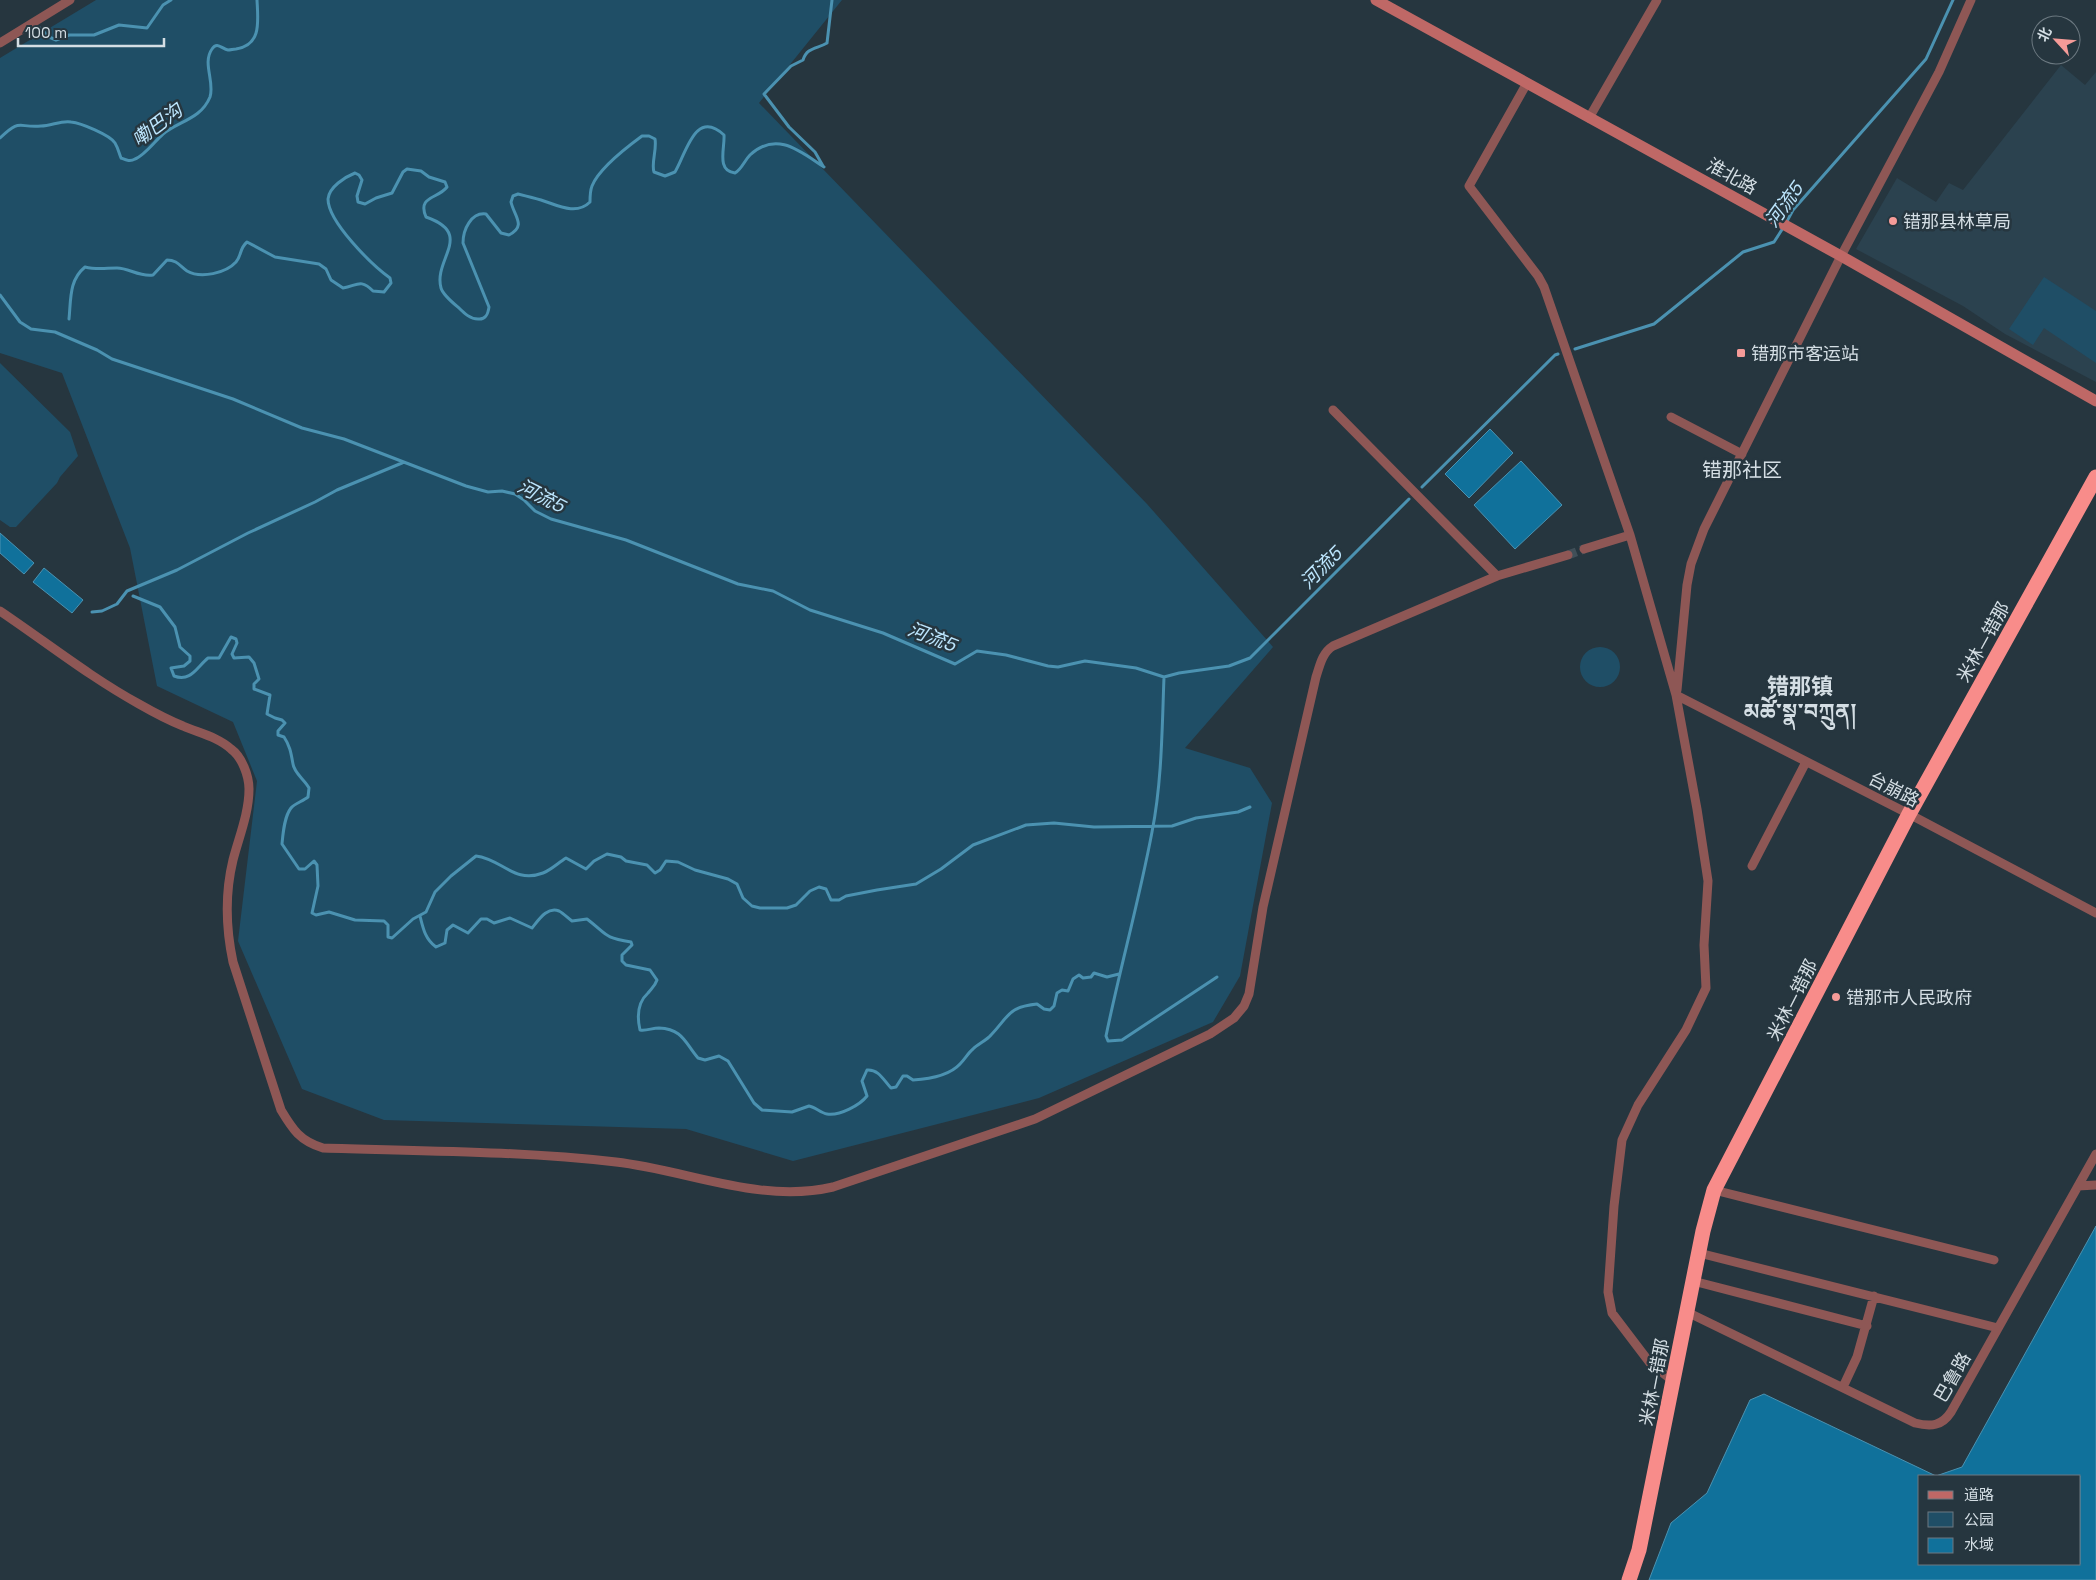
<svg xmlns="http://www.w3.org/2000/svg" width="2096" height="1580" viewBox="0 0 2096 1580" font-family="'Space Grotesk','Noto Sans SC','Noto Serif Tibetan',sans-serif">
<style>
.built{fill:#2b424f}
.green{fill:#1f4e66}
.water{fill:#10719b;stroke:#4b92b1;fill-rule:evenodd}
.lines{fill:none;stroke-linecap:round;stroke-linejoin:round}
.stream{stroke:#4b92b1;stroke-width:3}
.street-tunnel{stroke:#404f58;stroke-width:9;stroke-dasharray:9 4.5;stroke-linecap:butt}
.street{stroke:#8e5755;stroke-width:9}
.secondary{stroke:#bf6866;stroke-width:11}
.highway{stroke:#f88c8a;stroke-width:15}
.poi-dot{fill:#f59b98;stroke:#26363f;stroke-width:2}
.labels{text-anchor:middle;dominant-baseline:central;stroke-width:5;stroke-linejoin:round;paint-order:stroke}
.street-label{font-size:18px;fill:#d4dee4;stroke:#26363f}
.poi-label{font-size:18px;fill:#d4dee4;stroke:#26363f;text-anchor:start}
.water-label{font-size:19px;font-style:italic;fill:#bde6fe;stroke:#26363f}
.quarter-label{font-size:20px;fill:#d4dee4;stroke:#26363f}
.district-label{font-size:22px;font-weight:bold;fill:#d4dee4;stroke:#26363f}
</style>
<rect width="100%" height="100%" fill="#26363f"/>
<path class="built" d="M2061 65 2085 85 2096 72V382L2005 334 1963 306 1856 249 1897 178 1936 202 1949 183 1963 190Z"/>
<path class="green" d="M96 0H842L759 103 1147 504 1273 647 1185 748 1250 768 1272 803 1240 976 1213 1022 1039 1098 793 1161 686 1129 384 1120 302 1089 238 941 257 781 233 722 157 686 130 548 62 373 0 353V58Z
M2044 277 2096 311V363L2044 328 2033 345 2009 329Z
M0 363 70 432 78 456 60 477 57 483 16 527H10L0 520Z
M1580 667a20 20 0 1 1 40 0a20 20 0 1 1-40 0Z"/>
<path class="water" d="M1490 429 1513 453 1469 498 1445 474Z
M1521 461 1562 505 1515 549 1474 505Z
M0 533 34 563 24 574 0 553Z
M44 568 83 600 72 613 33 582Z
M2096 1226V1580H1649L1671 1523 1707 1493 1750 1400 1764 1394 1936 1476 1962 1467ZM1920 1476H2080V1564H1920Z"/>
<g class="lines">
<path class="stream" d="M40 28 49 37 56 40 69 35H94L119 25 147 28 163 5 171 0
M0 138C21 118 17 128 41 126 51 126 62 120 71 122 81 123 110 135 115 143 118 148 119 153 121 158 126 160 130 162 135 159 144 156 155 141 163 134 179 121 201 119 210 97 215 82 202 63 212 49 217 41 222 49 228 50 231 50 233 49 236 49 262 45 258 21 257 0
M823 166 815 152 789 127 764 94 791 66 803 60C807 47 817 49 827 43L832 0
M1786 223 1793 210 1926 59 1953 0
M0 295 20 322 31 329 55 332 97 350 112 359 233 399 302 428 344 439 466 486 488 492 502 491 515 494 524 500 535 511 551 519 626 540 738 584 773 591 810 610 883 633 955 664 977 651 1006 655 1048 666 1058 667 1085 661 1136 668 1164 677 1179 673 1229 666 1250 658 1409 499
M69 319C71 299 69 280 85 267 97 270 106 268 117 268 129 268 139 277 153 275L167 260C177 260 180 266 187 271 201 279 226 273 236 262 242 255 239 249 247 242L275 257 319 264 326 269 331 280 343 288C357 286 360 278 373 291L384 292 391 283 390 278C372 265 328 222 328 199 329 187 345 177 355 173L359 175 362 180 357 196 358 202 365 204 376 198 392 193 403 172 407 169 421 171 429 177 445 182 447 187C438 199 417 196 426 217 475 234 433 259 441 288 443 295 453 303 459 308 464 313 470 319 478 319 486 320 488 314 489 307L463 243C463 230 471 212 486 214L501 233 509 235C527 226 514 216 511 202L513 196 518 194C526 196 534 198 541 200 557 205 576 216 590 202 590 197 590 191 592 186 599 168 627 147 642 136H649L655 139C657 150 651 163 654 172L665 176 675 172C686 154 695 108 724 135 725 148 716 171 735 173 742 169 744 161 750 155 777 130 801 152 824 167
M1575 349 1654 324 1743 252 1774 242 1783 228
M1422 487 1555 355 1558 354
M133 596 160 607 175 627 180 647 190 656V661L184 666 171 668 174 676C191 682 196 668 208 658H219L231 637 236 639 237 643 232 654 234 658 249 657 254 663 259 679 254 684V689L270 695 267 714 275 718 282 720 285 723 278 731V735L284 737C290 746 291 753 293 764 294 773 305 780 309 788L308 797C303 801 294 804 291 808 284 817 283 834 282 844L299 869H305L314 861 317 865 318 886 312 913 316 915 329 912 355 920 384 921 388 925V937L392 938 413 919 426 912 435 892 451 876 476 856C502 859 514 884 543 873 551 870 558 863 566 858L586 869 594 861 607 854 621 857 626 861 647 865 655 873 660 870 666 861 678 862 695 870 728 879 737 884 743 898 752 906 760 908H787L796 905 810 891 819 887 826 889 831 900H839L846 896 877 890 916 884 941 869 973 845 1026 825 1054 823 1094 827 1172 826 1196 818 1238 812 1250 807
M92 612 102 611 117 604 127 591 177 570 248 533 315 502 337 490 402 463
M1164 677C1162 729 1162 781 1152 832 1139 901 1120 968 1106 1036L1108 1041 1122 1040 1217 977
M420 916C423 928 425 939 436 947L445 943 447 930 453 925 468 933 481 919H487L494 923 510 918 532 928C538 921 547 906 559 911 563 913 568 918 572 921L587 919C608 935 602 937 631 942L632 945 622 955V961L626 965 650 970 657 980C655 986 652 988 648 993 637 1003 637 1017 640 1030 647 1031 652 1028 659 1028 683 1029 685 1043 698 1058L705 1060 719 1056 728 1061 754 1103 762 1110 792 1112 809 1106C815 1107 821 1113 827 1114 840 1116 860 1105 867 1096L862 1081 867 1070C879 1069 884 1081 891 1088L896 1087 903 1076H907L913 1080C929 1079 949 1076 960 1064 965 1059 968 1053 973 1049 978 1044 987 1040 991 1035 1009 1016 1008 1007 1037 1004L1044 1009 1050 1010 1054 1006 1057 993 1062 990 1068 991 1073 979 1079 975 1083 978 1091 977 1094 973 1107 977 1119 974"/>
<path class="street-tunnel" d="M1568 555 1584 549"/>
<path class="street" d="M0 43 70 0
M1527 83 1469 186 1538 276 1544 287 1630 535 1676 695 1697 809 1708 881 1704 945 1706 988 1686 1030 1638 1105 1622 1140 1614 1206 1608 1292 1612 1313 1650 1363 1673 1381
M1589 118 1657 0
M1333 410 1497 576 1568 555
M1671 417 1742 454
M1584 549 1630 535
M0 611C46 642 90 677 139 704 153 712 168 720 183 726 199 733 218 737 231 749 242 757 249 776 249 789 249 813 239 837 233 860 225 893 226 929 233 962L281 1110C293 1130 300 1141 323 1148 421 1151 519 1151 616 1162 687 1170 760 1204 833 1187L1035 1119 1210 1034 1234 1018 1244 1006 1249 994 1263 907 1316 677C1320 665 1322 653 1333 646L1497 576
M1677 690 1687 585 1691 564 1704 529 1841 256 1939 72 1971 0
M1676 695 1909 814 2096 913
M1752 866 1806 762
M2078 1186 2096 1185
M1714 1190 1994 1260
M1699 1253 1998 1328
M1693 1281 1867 1326
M1687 1312 1915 1423C1931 1427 1942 1426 1951 1412L2096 1154
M1843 1387 1857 1357 1874 1296"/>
<path class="secondary" d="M1376 0 1841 256 2096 401"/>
<path class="highway" d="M1629 1580 1639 1550 1703 1231 1714 1190 1909 814 2096 477"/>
</g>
<g class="poi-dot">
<circle cx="1893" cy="221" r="5"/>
<rect x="1736" y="348" width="10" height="10" rx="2.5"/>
<circle cx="1836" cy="997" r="5"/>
</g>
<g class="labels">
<g class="street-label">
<text transform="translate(1732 176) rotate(29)">淮北路</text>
<text transform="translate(1983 642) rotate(-61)">米林—错那</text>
<text transform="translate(1894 789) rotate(27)">台崩路</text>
<text transform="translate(1792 1000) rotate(-63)">米林—错那</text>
<text transform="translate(1952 1377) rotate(-60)">巴鲁路</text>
<text transform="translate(1654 1382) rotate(-79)">米林—错那</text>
</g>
<g class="poi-label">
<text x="1903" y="221">错那县林草局</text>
<text x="1751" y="353">错那市客运站</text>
<text x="1846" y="997">错那市人民政府</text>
</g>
<g class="water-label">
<text transform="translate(157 125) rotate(-37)">嘞巴沟</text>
<text transform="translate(1784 205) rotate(-54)">河流5</text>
<text transform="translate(541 496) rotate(27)">河流5</text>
<text transform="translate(1321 568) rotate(-45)">河流5</text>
<text transform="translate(932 637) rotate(21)">河流5</text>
</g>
<g class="quarter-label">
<text x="1742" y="470">错那社区</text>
</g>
<g class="district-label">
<text x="1800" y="686">错那镇<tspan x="1800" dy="25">མཚོ་སྣ་བཀྲུན།</tspan></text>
</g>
</g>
<rect x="1918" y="1475" width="162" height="90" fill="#26363f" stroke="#6c7981"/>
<rect x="1928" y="1491" width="25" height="8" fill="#bf6866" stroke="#6c7981"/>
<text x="1964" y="1500" font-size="15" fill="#d4dee4">道路</text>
<rect x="1928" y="1512" width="25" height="15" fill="#1f4e66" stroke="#6c7981"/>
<text x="1964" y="1525" font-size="15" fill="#d4dee4">公园</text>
<rect x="1928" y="1538" width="25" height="15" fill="#10719b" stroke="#6c7981"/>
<text x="1964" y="1550" font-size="15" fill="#d4dee4">水域</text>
<g transform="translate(2056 40) rotate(296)"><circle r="24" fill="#26363f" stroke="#6c7981"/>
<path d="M0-4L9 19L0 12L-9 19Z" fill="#f59b98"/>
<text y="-8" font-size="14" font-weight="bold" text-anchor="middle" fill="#d4dee4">北</text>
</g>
<path d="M18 38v8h146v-8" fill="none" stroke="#d4dee4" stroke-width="2.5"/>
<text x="25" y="38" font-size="15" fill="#d4dee4" stroke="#26363f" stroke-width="4" paint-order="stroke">100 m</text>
</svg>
